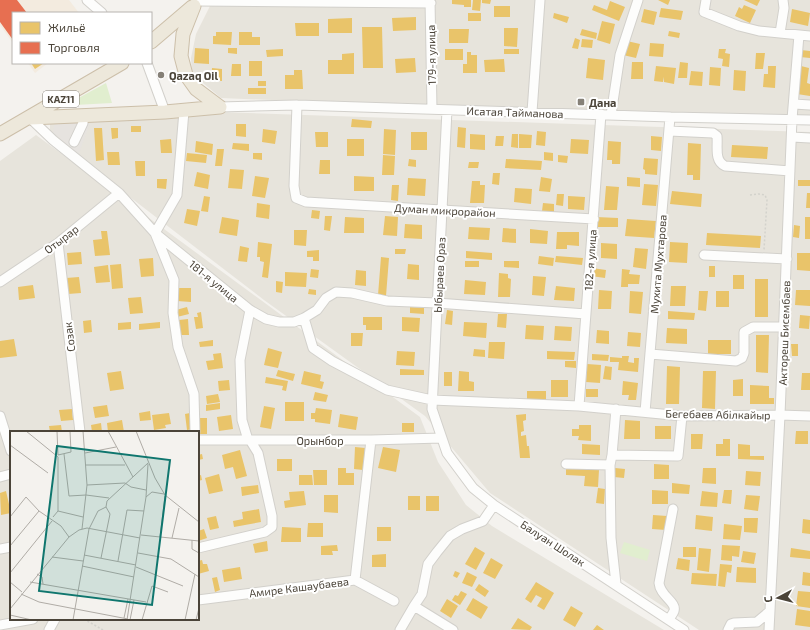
<svg xmlns="http://www.w3.org/2000/svg" width="810" height="630" viewBox="0 0 810 630" font-family="'Exo 2',sans-serif">
<style>
.residential{fill:#e7e4dc;fill-rule:evenodd}
.commercial{fill:#f3ebdf}
.green{fill:#e1eecf}
.parking{fill:#e6e3df}
.homes{fill:#e9c46a}
.shops{fill:#e76f51}
.lines{fill:none;stroke-linecap:round;stroke-linejoin:round}
.minor-casing{stroke:#d2d0cb;stroke-width:11}
.highway-casing{stroke:#ccbfa9;stroke-width:15}
.path{stroke:#d3d2cc;stroke-width:1.5;stroke-dasharray:2 2;stroke-linecap:butt}
.minor{stroke:#fdfdfc;stroke-width:9}
.highway{stroke:#ede8db;stroke-width:13}
.poi-dot{fill:#868178;stroke:#fff;stroke-width:1.5}
.labels{text-anchor:middle;dominant-baseline:central;stroke-width:4;stroke-linejoin:round;paint-order:stroke}
.shield{fill:#fff;stroke:#817c74;stroke-width:1}
.shield-label{font-size:10px;font-weight:bold;fill:#4b4439}
.street-label{font-size:11px;fill:#4b4439;stroke:#fff}
.poi-label{font-size:11px;font-weight:bold;fill:#4b4439;stroke:#fff;text-anchor:start}
.inset-road{fill:none;stroke:#b0aca6;stroke-width:1}
.view{fill:#0f766e;fill-opacity:0.15;stroke:#0f766e;stroke-width:2}
.inset-edge{fill:none;stroke:#4b4439;stroke-width:2}
</style>
<rect width="100%" height="100%" fill="#f4f2ee"/>
<path class="residential" d="M213 0H810V122L221 98 202 82 192 73 191 58 196 34Z
M216 112 810 132V630H699L490 493 425 416 264 300 79 158 50 135V123Z
M36 135 420 417 438 462 466 505 492 526 664 630H0V161ZM11 432H198V619H11Z"/>
<path class="commercial" d="M0 0H69L79 13H13V43L0 25Z
M28 63H48L35 73Z"/>
<path class="green" d="M106 83 112 103 75 105 73 101Z
M624 542 650 550 647 561 620 553Z"/>
<path class="parking" d="M91 120 78 156 53 135 54 125Z"/>
<path class="homes" d="M452 0H471V7H464V5L452 4Z
M473 0H481L480 11 472 10Z
M482 0H491L490 4 482 3Z
M658 0H670L668 5Z
M744 0H760L757 6Z
M610 1 625 7 619 21 592 10 594 5 607 10Z
M744 5 756 10 750 23 735 16 739 7 742 9Z
M494 6H510V17H494Z
M661 8 683 11 681 20 659 17Z
M644 9 657 12 654 25 641 22Z
M792 9 810 13 808 26 790 22Z
M468 13H481V21H468Z
M554 13 569 17 567 23 553 18Z
M416 17V30L393 31 392 18Z
M352 18V33H328V19Z
M602 21 615 24 610 44 597 40Z
M295 23H319V36H296Z
M362 27H382L383 68H363Z
M504 28H518L517 47 504 46Z
M449 29H469L468 43H449Z
M582 29 597 33 596 39 580 35Z
M669 31 680 33 679 38 668 36Z
M216 32H232L231 45 213 44V36H216Z
M239 32H252V37H260V45H239Z
M575 38 580 40 578 49 572 48Z
M582 39 593 40 592 48 581 47Z
M627 41 640 44 636 58 623 55Z
M650 43 664 44 663 57 649 56Z
M195 48 209 49V64L194 63Z
M228 48H237V54L228 53Z
M283 49V56L267 57 266 50Z
M445 49H463V60H445Z
M504 49H519V54H504Z
M719 49H726L725 53 730 54 729 67 722 66 723 59 718 58Z
M801 50 810 51V58L800 57Z
M467 52H471V55H477V73H463V64H467Z
M354 53V74H328V60H342V54Z
M756 53H765L763 69H755Z
M415 58 416 72 396 73 395 59Z
M588 58 605 60 603 80 586 78Z
M504 59 505 72H485L484 60Z
M249 61H262V76H249Z
M632 62H643V79H631Z
M680 62 688 63 687 78H678Z
M31 63H44L35 69Z
M232 64H241V76H231Z
M656 66 676 68 674 84 664 82V77L663 82 654 81Z
M768 66H776L775 88 763 87 764 74H768Z
M801 66 809 68 807 83 810 84V96L797 94Z
M710 67 721 68 720 86 709 85Z
M212 68 222 69V81L211 80Z
M294 70H302L303 89H285V75H294Z
M734 70 746 71 745 91 733 90Z
M691 71 703 72 702 86 689 85Z
M258 81H266V86H258Z
M248 88H266V94H248Z
M352 119 372 121 371 128 351 127Z
M236 124H246V137L236 136Z
M131 126H141V132H131Z
M458 127 466 128 465 148 457 147Z
M94 128H102L104 160 96 161Z
M111 128H118V138L112 139Z
M263 129 277 131 275 144 262 142Z
M384 129 396 130 395 155 383 154Z
M537 131 546 132 545 146 536 145Z
M315 132H328V147H316Z
M411 132H427V150H411Z
M470 134 485 135V150L470 149Z
M512 134H518V148L511 147Z
M519 134 532 135 531 148H519Z
M496 136H504L503 146H495Z
M651 136 662 137 661 151 651 150Z
M171 139 172 153H161L160 140Z
M347 139H364V156H347Z
M571 139 589 140 588 154 570 153Z
M196 141 213 144 212 155 195 152Z
M608 141 621 142 620 164H612V160H607Z
M233 143 249 144V151L232 149Z
M688 143 701 144 700 180H693V175H687Z
M732 145 768 147 767 159 731 157Z
M217 149H224L222 166H215Z
M107 152H119L120 165H108Z
M544 152 553 153V161L544 160Z
M187 153 207 155 206 163 186 161Z
M253 153H262V160L253 159Z
M383 155 395 156 394 175H382Z
M558 155 568 156 567 163 558 162Z
M644 158 658 159 657 175 645 174V170L643 169Z
M409 159 416 160V167L408 166Z
M506 159 542 161 541 170 505 168Z
M320 160H330V174H319Z
M135 161H145V176H136Z
M469 162H479L478 168H468Z
M230 169 244 170 242 189 228 188Z
M197 172 210 175 208 189 194 186Z
M493 173H500L499 185 492 184Z
M255 176 269 178 265 198 252 196Z
M354 176 374 177V191H354Z
M541 177 552 179 550 192 539 191Z
M627 177 640 178V187L627 186Z
M408 178 426 179 425 196 407 195Z
M157 179H167L166 189 157 188Z
M798 180H810V186H798Z
M472 181H480V185H485L484 203H470Z
M644 184 658 185 656 206 642 205Z
M392 185H399L398 201 391 200Z
M606 186 619 187 617 210H604Z
M515 188 532 189 531 204 514 202Z
M672 191 702 194 701 207 670 204Z
M807 193H810V208H806Z
M557 194H564L563 206 556 205Z
M204 196 210 197 208 212 201 211Z
M568 196 585 197 584 210 568 209Z
M257 203 270 205 269 219 256 217Z
M543 203 554 204V212L542 211Z
M187 209 200 211 197 226 184 223Z
M312 210 320 211 319 219 311 218Z
M325 216H332L330 231 324 230Z
M385 216 398 217 397 236 383 235Z
M222 217 239 220 237 236 219 233Z
M345 217 364 218V233H344Z
M596 217 618 218V227H596Z
M805 217H810V239H805Z
M627 219 656 221 654 238 625 236Z
M405 224 422 225V239L404 238Z
M794 225 800 226 799 238 793 237Z
M469 227 490 228 489 240 468 239Z
M503 228 516 229V243L502 242Z
M530 229 548 231 547 244 530 243Z
M294 230H307L306 246 294 245Z
M101 231H107L110 255 95 256 93 240 102 239Z
M557 232H579V246L567 245V249H556Z
M707 233 761 236 760 248 706 245Z
M258 242 272 244 268 278 262 277 264 262 260 261V257H257Z
M670 242 688 243 687 263 669 262Z
M601 243 617 244V259L601 258Z
M240 246 249 248 247 262 238 261Z
M635 248 648 249 646 269 633 267Z
M395 249H406L405 254H395Z
M319 250V261H313V257H307V251Z
M466 251 492 253V260L466 258Z
M81 252 82 264 68 265 67 253Z
M797 253H810V271L797 270Z
M539 256 554 258 553 266 538 264Z
M556 256 583 258 582 265 555 262Z
M381 257 389 258 386 296 378 295Z
M153 258 154 276 141 277 139 259Z
M465 261H479V267H465Z
M504 261H519V268L504 267Z
M121 264 123 288 112 289 110 265Z
M408 264 419 265V280L407 279Z
M108 265 110 282 96 283 94 267Z
M709 266H715V277H709Z
M592 268 606 270 605 278 591 276Z
M311 269 319 270 318 278 310 277Z
M622 269 630 270 629 274 640 275 639 284H628V287H621Z
M356 270 366 271V286L355 285Z
M285 272 307 273 306 287 285 286Z
M499 273 508 274V278L511 279 510 297H498Z
M733 275H744V289H733Z
M533 276 546 277 544 296 532 295Z
M79 277 81 293 68 294 66 278Z
M755 279H768V317H755Z
M465 280 486 282 485 295 464 294Z
M276 281 283 282 282 293 276 292Z
M33 285 35 298 19 300 18 287Z
M556 286 575 288 574 301 554 300Z
M671 286H686L685 306H670Z
M177 288H191V302L177 301Z
M309 289 316 290V295L308 294Z
M599 290 612 291 611 309H598Z
M796 290H810V306L795 305Z
M630 291 643 292 641 314 629 313Z
M699 291H708L706 311 698 310Z
M716 291H729V307H716Z
M141 297 143 313 130 314 128 298Z
M187 307 189 314 177 317 176 310Z
M410 307 424 308V314L410 313Z
M447 310 453 311 452 325 445 324Z
M668 311 695 313 694 320 668 319Z
M201 312 203 328 196 329 194 317H198L197 313Z
M498 314H507L506 328 497 327Z
M800 315 810 316 809 329 799 328Z
M363 317H382V330H366V325H363Z
M402 317 420 318 419 332 402 331Z
M188 319 189 335H181L179 320Z
M91 320 92 332 84 333 83 321Z
M131 322V329L118 330V323Z
M160 322V328L139 330V324Z
M464 322 487 323 486 338 463 336Z
M526 325 544 326 543 340 525 339Z
M555 326 572 327 571 341 554 340Z
M667 328 687 329V344L666 343Z
M597 330 609 331V344L596 343Z
M628 332 641 333 640 347 627 346Z
M351 333H363L362 346H351Z
M756 335H769L768 373 756 372Z
M14 339 17 356 0 358V341Z
M213 340V346L200 347 199 342Z
M708 340H731V354H708Z
M489 342H505L504 359 488 358Z
M791 344H798V356H792Z
M268 348 282 352 278 368 264 365Z
M474 349 485 350V357L473 356Z
M397 351 415 352 414 366 396 365Z
M547 351 575 352 574 360 547 359Z
M221 353 223 368 208 370 206 361 214 360 213 354Z
M592 354 609 355 608 361 592 360Z
M622 356H629L628 362 634 363V358H639L638 372 618 370 619 362H610V357L622 358Z
M565 361H576V368L565 367Z
M587 364 601 365 600 383 586 382Z
M605 366 612 367 611 380 603 379Z
M667 366 680 367 679 404H666Z
M400 369 424 370V375H400Z
M278 370 295 374 293 381 276 376Z
M121 371 124 389 110 391 107 373Z
M304 371 321 375 320 381 324 382 322 389 301 384Z
M459 371 469 372V381L474 382V391H458Z
M703 371H716L715 409 702 408Z
M444 372H452V386H444Z
M802 373H810V390H801Z
M266 377 288 381 286 391 282 390 283 386 265 383Z
M743 379V396H733V380Z
M229 380 230 390 219 391 218 381Z
M551 380H568V397H551Z
M623 381 638 383 636 400H628L629 395H622Z
M750 385 769 386V398H774V404H750Z
M586 389H598V397H586Z
M527 391H546V400H527Z
M315 392 328 395 326 402 313 400Z
M218 394 220 402 207 404 206 396Z
M285 402H304V421H285Z
M220 403V409L206 411V405Z
M107 405 109 416 95 418 93 407Z
M264 406 275 408 271 429 260 427Z
M316 408 332 410 330 424 315 422V419H311V413H315Z
M72 409 73 420 61 421 59 410Z
M150 411 151 420 140 421 139 413Z
M169 413 171 424 165 425 166 428 154 430 152 415Z
M190 413 193 429 187 430 185 414Z
M340 414 358 417 356 430 338 427Z
M526 414V420L523 421 524 431 521 432V436L526 435 527 446H529L530 458H520L516 415Z
M231 415 233 429 219 431 217 417Z
M198 418H207V434H198Z
M122 420 124 432H108L107 423Z
M625 420 640 421V439H624Z
M101 423 102 432H92L91 425Z
M402 423H414V432H402Z
M61 425 62 432H50L49 426Z
M579 425H591V441L578 440 579 436H572V429H579Z
M655 426H671V439H655Z
M796 431H808V444H795Z
M691 434H703L702 449H691Z
M723 439H730V456H716V444H723Z
M582 444 600 445V455L582 454Z
M738 444 750 445V456H764V460L738 459Z
M355 447 365 448 363 470 354 469Z
M383 447 400 450 396 472 378 468Z
M240 450 247 476 236 479 233 467 225 469 222 455Z
M202 454 203 459 198 460V455Z
M277 459H292V471H277Z
M654 464 669 465V479H654Z
M338 468H346V473H354V485H338Z
M566 468 599 470 598 487 584 486 585 476 566 475Z
M615 468 625 469 624 478 614 477Z
M703 468H716V484L702 483Z
M313 470H327V485H314Z
M746 471 761 472 760 486 745 485Z
M219 474 223 491 209 494 205 478Z
M201 475 202 480 198 481V476Z
M299 475H312L313 485H299Z
M672 483 690 485 689 494 672 493Z
M258 485 259 493 242 496 241 487Z
M598 488 605 489 604 504 596 503Z
M652 490 668 491V504H652Z
M724 490H732L731 504 722 503Z
M6 491 11 513 1 515 0 493Z
M304 491 306 505 285 508 284 501 290 500 289 492Z
M702 491 718 493 717 507 700 506Z
M324 495H338V513L324 512Z
M746 495 760 496 758 511 744 509Z
M408 496H420V510H408Z
M426 496H439V511H426Z
M259 509 261 522 234 527 233 521 243 519 242 512Z
M653 515 667 516 666 530 652 529Z
M696 515 713 517 712 531 695 529Z
M216 516 219 528 210 530 207 518Z
M744 518H758L757 533 744 532Z
M803 519 810 520V534L802 533Z
M308 523H323V537H307Z
M724 524 742 526 740 540 723 539Z
M282 527 301 528V542H281Z
M377 527H391V541H377Z
M204 529 207 538 198 541V535H200L198 531Z
M267 541 268 551 255 553 253 544Z
M337 545 338 551H332L333 555H321V546Z
M722 545 740 546 739 557 732 556V561L721 560Z
M475 547 485 553 476 570 465 564Z
M683 547H696V557H683Z
M699 548 711 549 709 572 697 570Z
M791 548 810 551V559L790 557Z
M743 551 756 553 754 564 741 562Z
M386 554V567H372V555Z
M491 558 503 565 495 579 483 573Z
M678 558 690 560 689 571 676 569Z
M202 560 203 564H207L209 571 198 574V561Z
M720 564 732 565 731 573 727 572 725 587 718 586Z
M240 567 242 579 224 582 222 570Z
M737 567 756 568V583L736 582Z
M455 571 460 573 457 578 453 576Z
M467 572 477 577 472 587 462 583Z
M803 572 810 573V586L802 585Z
M692 573 717 574 716 586 691 584Z
M217 577 220 590 215 592 212 578Z
M536 582 554 593 544 610 537 606 542 598 536 595 531 603 525 599Z
M479 584 489 591 485 597 475 590Z
M461 591 467 594 460 605 452 600 455 595 458 596Z
M798 591 810 592V608L796 606Z
M473 598 488 607 481 619 466 610Z
M447 599 458 606 451 618 440 611Z
M571 606 583 613 575 627 563 620Z
M797 609 810 611V627L795 625Z
M518 618 532 627 530 630 511 629Z
M597 625 604 630H593Z"/>
<path class="shops" d="M0 0H17L27 13H13V40L0 22Z"/>
<g class="lines">
<g class="minor-casing">
<path id="minor" d="M87 0 102 13
M197 0 198 1 431 3
M430 0 432 109
M706 0 704 12 739 26 759 31 810 36
M780 33 784 8 783 0
M147 63 165 112
M794 104 810 105
M297 105 294 186 296 198 306 202 594 219
M220 107 297 105 670 117 810 120
M447 110 432 409 447 453 473 488 494 505 684 630
M184 111 177 195 155 233 174 280 173 313 178 347 194 394 195 432
M532 112 540 0
M611 115 620 55 638 0
M30 118 53 140 119 193 155 233 250 310 266 319 279 322H294L304 318 317 310 326 298 336 292 352 293 387 301 437 303 586 314
M669 131 713 133 717 136C718 147 714 161 725 166L790 171
M792 137 810 138
M74 142 83 123 84 115
M58 243 80 432
M704 255 787 259
M0 282 58 243 119 193
M304 318 313 348 332 361 387 390 432 400 579 406 682 416 780 415 810 416
M650 354 736 361 742 358 744 353V332L753 327H784
M579 406 601 114
M645 412 670 117
M0 416 11 451
M198 440H371L441 438
M248 440 242 420 240 360 250 310
M612 455 678 456 682 416
M566 464 610 465
M0 477 11 474
M198 548 265 532 272 527V516L258 453 250 440
M0 549 11 547
M355 580 371 440
M616 584 611 538 610 465 612 455 616 409
M198 600 355 580 394 601
M414 606 453 630
M669 620C670 617 673 614 674 611 677 602 660 596 659 583L673 509
M0 625 33 619
M49 630 55 619
M400 630 414 606 422 594 428 564 437 552 450 536 462 529 483 521 494 505
M728 630 731 624 734 623 757 622 770 611
M769 630 780 415 792 119 799 35"/>
</g>
<g class="highway-casing">
<path id="highway" d="M194 6 183 34 181 56 186 75 196 89 220 107
M151 42 192 7
M30 118 165 112 220 107
M0 134 122 63"/>
</g>
<path class="path" d="M750 195 759 194 765 195 767 200 764 250
M84 619 103 630"/>
<use href="#minor" class="minor"/>
<use href="#highway" class="highway"/>
</g>
<g class="poi-dot">
<circle cx="161" cy="75" r="4"/>
<rect x="577" y="98" width="8" height="8" rx="2"/>
</g>
<g class="labels">
<rect class="shield" x="43" y="91" width="36" height="16" rx="3"/>
<g class="shield-label">
<text x="61" y="99">KAZ11</text>
</g>
<g class="street-label">
<text transform="translate(431 55) rotate(-91)">179-я улица</text>
<text transform="translate(515 112) rotate(2)">Исатая Тайманова</text>
<text transform="translate(445 210) rotate(3)">Думан микрорайон</text>
<text transform="translate(61 239) rotate(-37)">Отырар</text>
<text transform="translate(590 260) rotate(-86)">182-я улица</text>
<text transform="translate(658 264) rotate(-85)">Мухита Мухтарова</text>
<text transform="translate(439 275) rotate(-87)">Ыбыраев Ораз</text>
<text transform="translate(214 281) rotate(39)">181-я улица</text>
<text transform="translate(784 333) rotate(-88)">Актореш Бисембаев</text>
<text transform="translate(69 337) rotate(-97)">Созак</text>
<text transform="translate(718 414) rotate(1)">Бегебаев Абілкайыр</text>
<text x="320" y="440">Орынбор</text>
<text transform="translate(553 543) rotate(33)">Балуан Шолак</text>
<text transform="translate(299 587) rotate(-7)">Амире Кашаубаева</text>
</g>
<g class="poi-label">
<text x="169" y="75">Qazaq Oil</text>
<text x="589" y="102">Дана</text>
</g>
</g>
<g transform="translate(10 431)">
<rect width="189" height="189" fill="#f4f2ee"/>
<path class="inset-road" d="M16 0 48 26V80L43 86M47 0 48 24M98 0 123 46M126 0 145 47 155 64 189 91M0 14 38 42M75 22 106 16M54 23 59 65 76 64M48 24 61 21 60 0M76 34H115M77 54 115 52 121 56 136 59M76 64 99 67M136 66 138 33M136 66 142 61 154 63M48 80 73 86M0 86 16 66 29 80 51 95 59 106M72 98 77 54 73 0M131 104 189 110M150 106 155 65M162 107 169 77M182 109V118L189 122M0 115 29 80M128 122 161 128 189 146M74 124 126 134M42 126 73 130M91 127 100 83 96 76 97 70 138 32M108 130 117 79 134 80M72 135 124 146M126 136 173 155M0 142 42 90M27 143 32 146 33 153M0 151 12 161M20 151 136 171M11 163 29 171 118 188M0 178 59 106 69 99 77 97 130 107M0 184 22 189M114 187 118 168M63 189 79 98 88 80 96 76M117 189 136 66M120 189 124 169M132 189 142 155 158 161M175 189 185 143M186 189 189 177"/>
<path class="view" d="M47 15 160 29 142 174 29 160Z"/>
<rect width="189" height="189" class="inset-edge"/>
</g>
<rect x="12" y="12" width="140" height="52" fill="#ffffff" stroke="#b7b4b0"/>
<rect x="20" y="22" width="20" height="12" fill="#e9c46a" stroke="#b7b4b0"/>
<text x="48" y="32" font-size="12" fill="#4b4439">Жильё</text>
<rect x="20" y="42" width="20" height="12" fill="#e76f51" stroke="#b7b4b0"/>
<text x="48" y="52" font-size="12" fill="#4b4439">Торговля</text>
<g transform="translate(778 598) rotate(263)" stroke="#ffffff" stroke-width="3" paint-order="stroke">
<path d="M0-3L7 15L0 10L-7 15Z" fill="#4b4439"/>
<text y="-6" font-size="11" font-weight="bold" text-anchor="middle" fill="#4b4439">С</text>
</g>
</svg>
